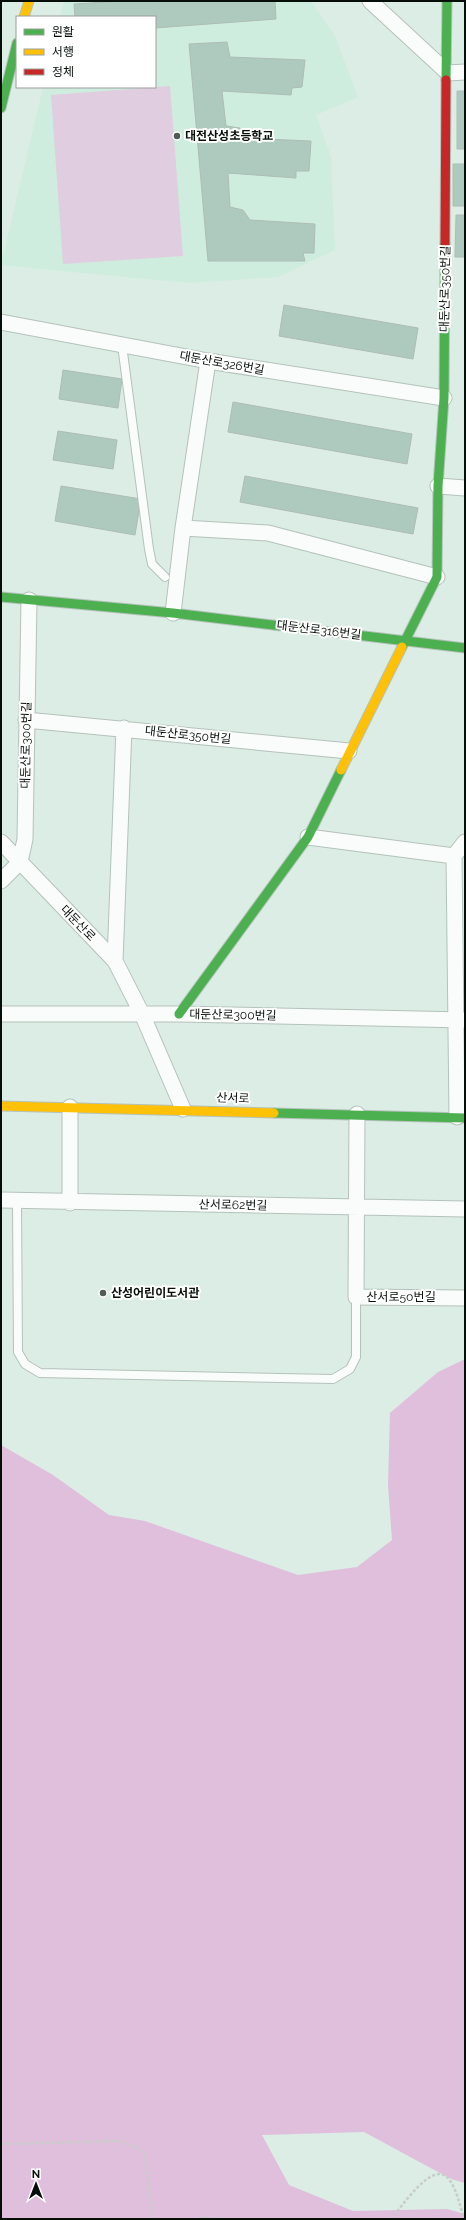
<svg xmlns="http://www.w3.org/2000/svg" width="466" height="2220" viewBox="0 0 466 2220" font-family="Raleway,'Noto Sans KR',sans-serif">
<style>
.built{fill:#cfedde}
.green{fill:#e0cddf}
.forest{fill:#e0bfdd}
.building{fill:#aecabe;stroke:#aebcb5}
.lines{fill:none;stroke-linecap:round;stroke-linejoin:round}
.lane-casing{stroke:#b4c2bb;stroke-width:10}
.street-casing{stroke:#b4c2bb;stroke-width:17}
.fast-casing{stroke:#b4c2bb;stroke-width:11}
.slow-casing{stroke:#b4c2bb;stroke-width:11}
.jam-casing{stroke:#b4c2bb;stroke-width:11}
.path{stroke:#c8cdca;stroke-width:2.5;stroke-dasharray:3 2;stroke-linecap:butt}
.lane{stroke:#fafcfb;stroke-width:8}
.street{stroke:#fafcfb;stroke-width:15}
.fast{stroke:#4caf50;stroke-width:9}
.slow{stroke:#ffc107;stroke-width:9}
.jam{stroke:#c62828;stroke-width:9}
.poi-dot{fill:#505c56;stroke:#fff;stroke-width:1.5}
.labels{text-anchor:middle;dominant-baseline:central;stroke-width:4;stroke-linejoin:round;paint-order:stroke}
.poi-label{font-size:12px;font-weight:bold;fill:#050e09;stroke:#fff;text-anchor:start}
.street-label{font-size:12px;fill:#050e09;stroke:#fff}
</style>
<rect width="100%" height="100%" fill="#dbede4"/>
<path class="built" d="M64 1H311L335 36 358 97 316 115 331 157 335 250 278 277 188 283 1 265 43 87H155V17H60Z"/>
<path class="green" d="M170 86 183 256 63 264 51 95Z"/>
<path class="forest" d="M465 1359V2183L451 2179 364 2132 262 2135 289 2185 353 2211 447 2209 465 2214V2219H1V1445L53 1475 109 1515 145 1521 298 1575 357 1567 392 1540 388 1485 390 1413 438 1372Z"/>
<path class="building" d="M121 1H275L276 19 155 28V17H75L74 4Z
M227 42 230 57 305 60 302 87 292 88 291 95 222 91 226 126 240 128V138L311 141 309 171H296V178L228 173 230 207 243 210 250 220 315 224 314 253H303L305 261H208L189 44Z
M457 91H465V149H457Z
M453 164H465V206H453Z
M456 215H465V257H455Z
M284 305 418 328 413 359 279 336Z
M63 370 122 379 118 408 59 399Z
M233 402 412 434 407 464 228 432Z
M58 431 117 440 113 469 53 460Z
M245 476 418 508 413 534 240 502Z
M61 486 141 499 135 535 55 521Z"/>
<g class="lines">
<g class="lane-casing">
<path id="lane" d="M122 345 149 549 152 564 165 577
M17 1202 18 1352 25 1364 40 1373 333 1379 350 1369 356 1357V1297"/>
</g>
<g class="street-casing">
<path id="street" d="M370 1 448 73 465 72
M1 322 208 361 444 398
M438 486 465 488
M183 528 268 533 437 577
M173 613 183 528 208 361
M26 720 349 751
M308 837 454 856
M1 842 115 961 142 1014 183 1109
M1 881 20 862 25 839 29 600
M115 961 124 728
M1 1014H179L465 1020
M70 1107V1203
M357 1114 356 1297 465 1298
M457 1117 454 856 465 842
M1 1200 465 1209"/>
</g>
<g class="fast-casing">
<path id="fast" d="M446 80 447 1
M1 108 17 43
M1 597 173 613 465 648
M402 647 437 577 438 486 444 398 445 244
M179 1014 308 837 341 770
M274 1113 465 1118"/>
</g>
<g class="slow-casing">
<path id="slow" d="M24 17 29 1
M341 770 402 647
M1 1106 274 1113"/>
</g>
<g class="jam-casing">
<path id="jam" d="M445 244 446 80"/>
</g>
<path class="path" d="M1 2144 119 2141 136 2147 145 2154 153 2219
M202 2219V2217L213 2219
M391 2219C401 2208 432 2160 448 2178 457 2189 460 2206 464 2219"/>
<use href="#lane" class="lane"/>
<use href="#street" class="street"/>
<use href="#fast" class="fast"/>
<use href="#slow" class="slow"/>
<use href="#jam" class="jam"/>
</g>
<g class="poi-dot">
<circle cx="177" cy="136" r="4"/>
<circle cx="103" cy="1293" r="4"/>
</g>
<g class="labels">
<g class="poi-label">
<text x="185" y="136">대전산성초등학교</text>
<text x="111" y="1293">산성어린이도서관</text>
</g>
<g class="street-label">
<text transform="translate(445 289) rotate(-89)">대둔산로350번길</text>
<text transform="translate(222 363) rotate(10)">대둔산로326번길</text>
<text transform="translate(319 630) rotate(7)">대둔산로316번길</text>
<text transform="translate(188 735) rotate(6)">대둔산로350번길</text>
<text transform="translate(26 745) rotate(-89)">대둔산로300번길</text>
<text transform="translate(78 923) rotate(46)">대둔산로</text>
<text transform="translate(233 1015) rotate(1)">대둔산로300번길</text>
<text transform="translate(233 1098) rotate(2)">산서로</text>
<text transform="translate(233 1205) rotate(1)">산서로62번길</text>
<text x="401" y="1297">산서로50번길</text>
</g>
</g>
<rect width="466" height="2220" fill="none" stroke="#050e09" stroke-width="4"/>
<rect x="16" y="16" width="140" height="72" fill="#ffffff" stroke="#9b9f9d"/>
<rect x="24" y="29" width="20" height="6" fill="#4caf50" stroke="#9b9f9d"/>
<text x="52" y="36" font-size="12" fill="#050e09">원활</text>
<rect x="24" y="49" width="20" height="6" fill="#ffc107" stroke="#9b9f9d"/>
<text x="52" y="56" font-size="12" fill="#050e09">서행</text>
<rect x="24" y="69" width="20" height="6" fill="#c62828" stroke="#9b9f9d"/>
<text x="52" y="76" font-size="12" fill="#050e09">정체</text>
<g transform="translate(36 2184)" stroke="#ffffff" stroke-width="3" paint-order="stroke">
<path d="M0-3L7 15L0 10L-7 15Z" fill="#050e09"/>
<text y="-6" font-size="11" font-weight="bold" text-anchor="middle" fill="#050e09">N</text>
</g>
</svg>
